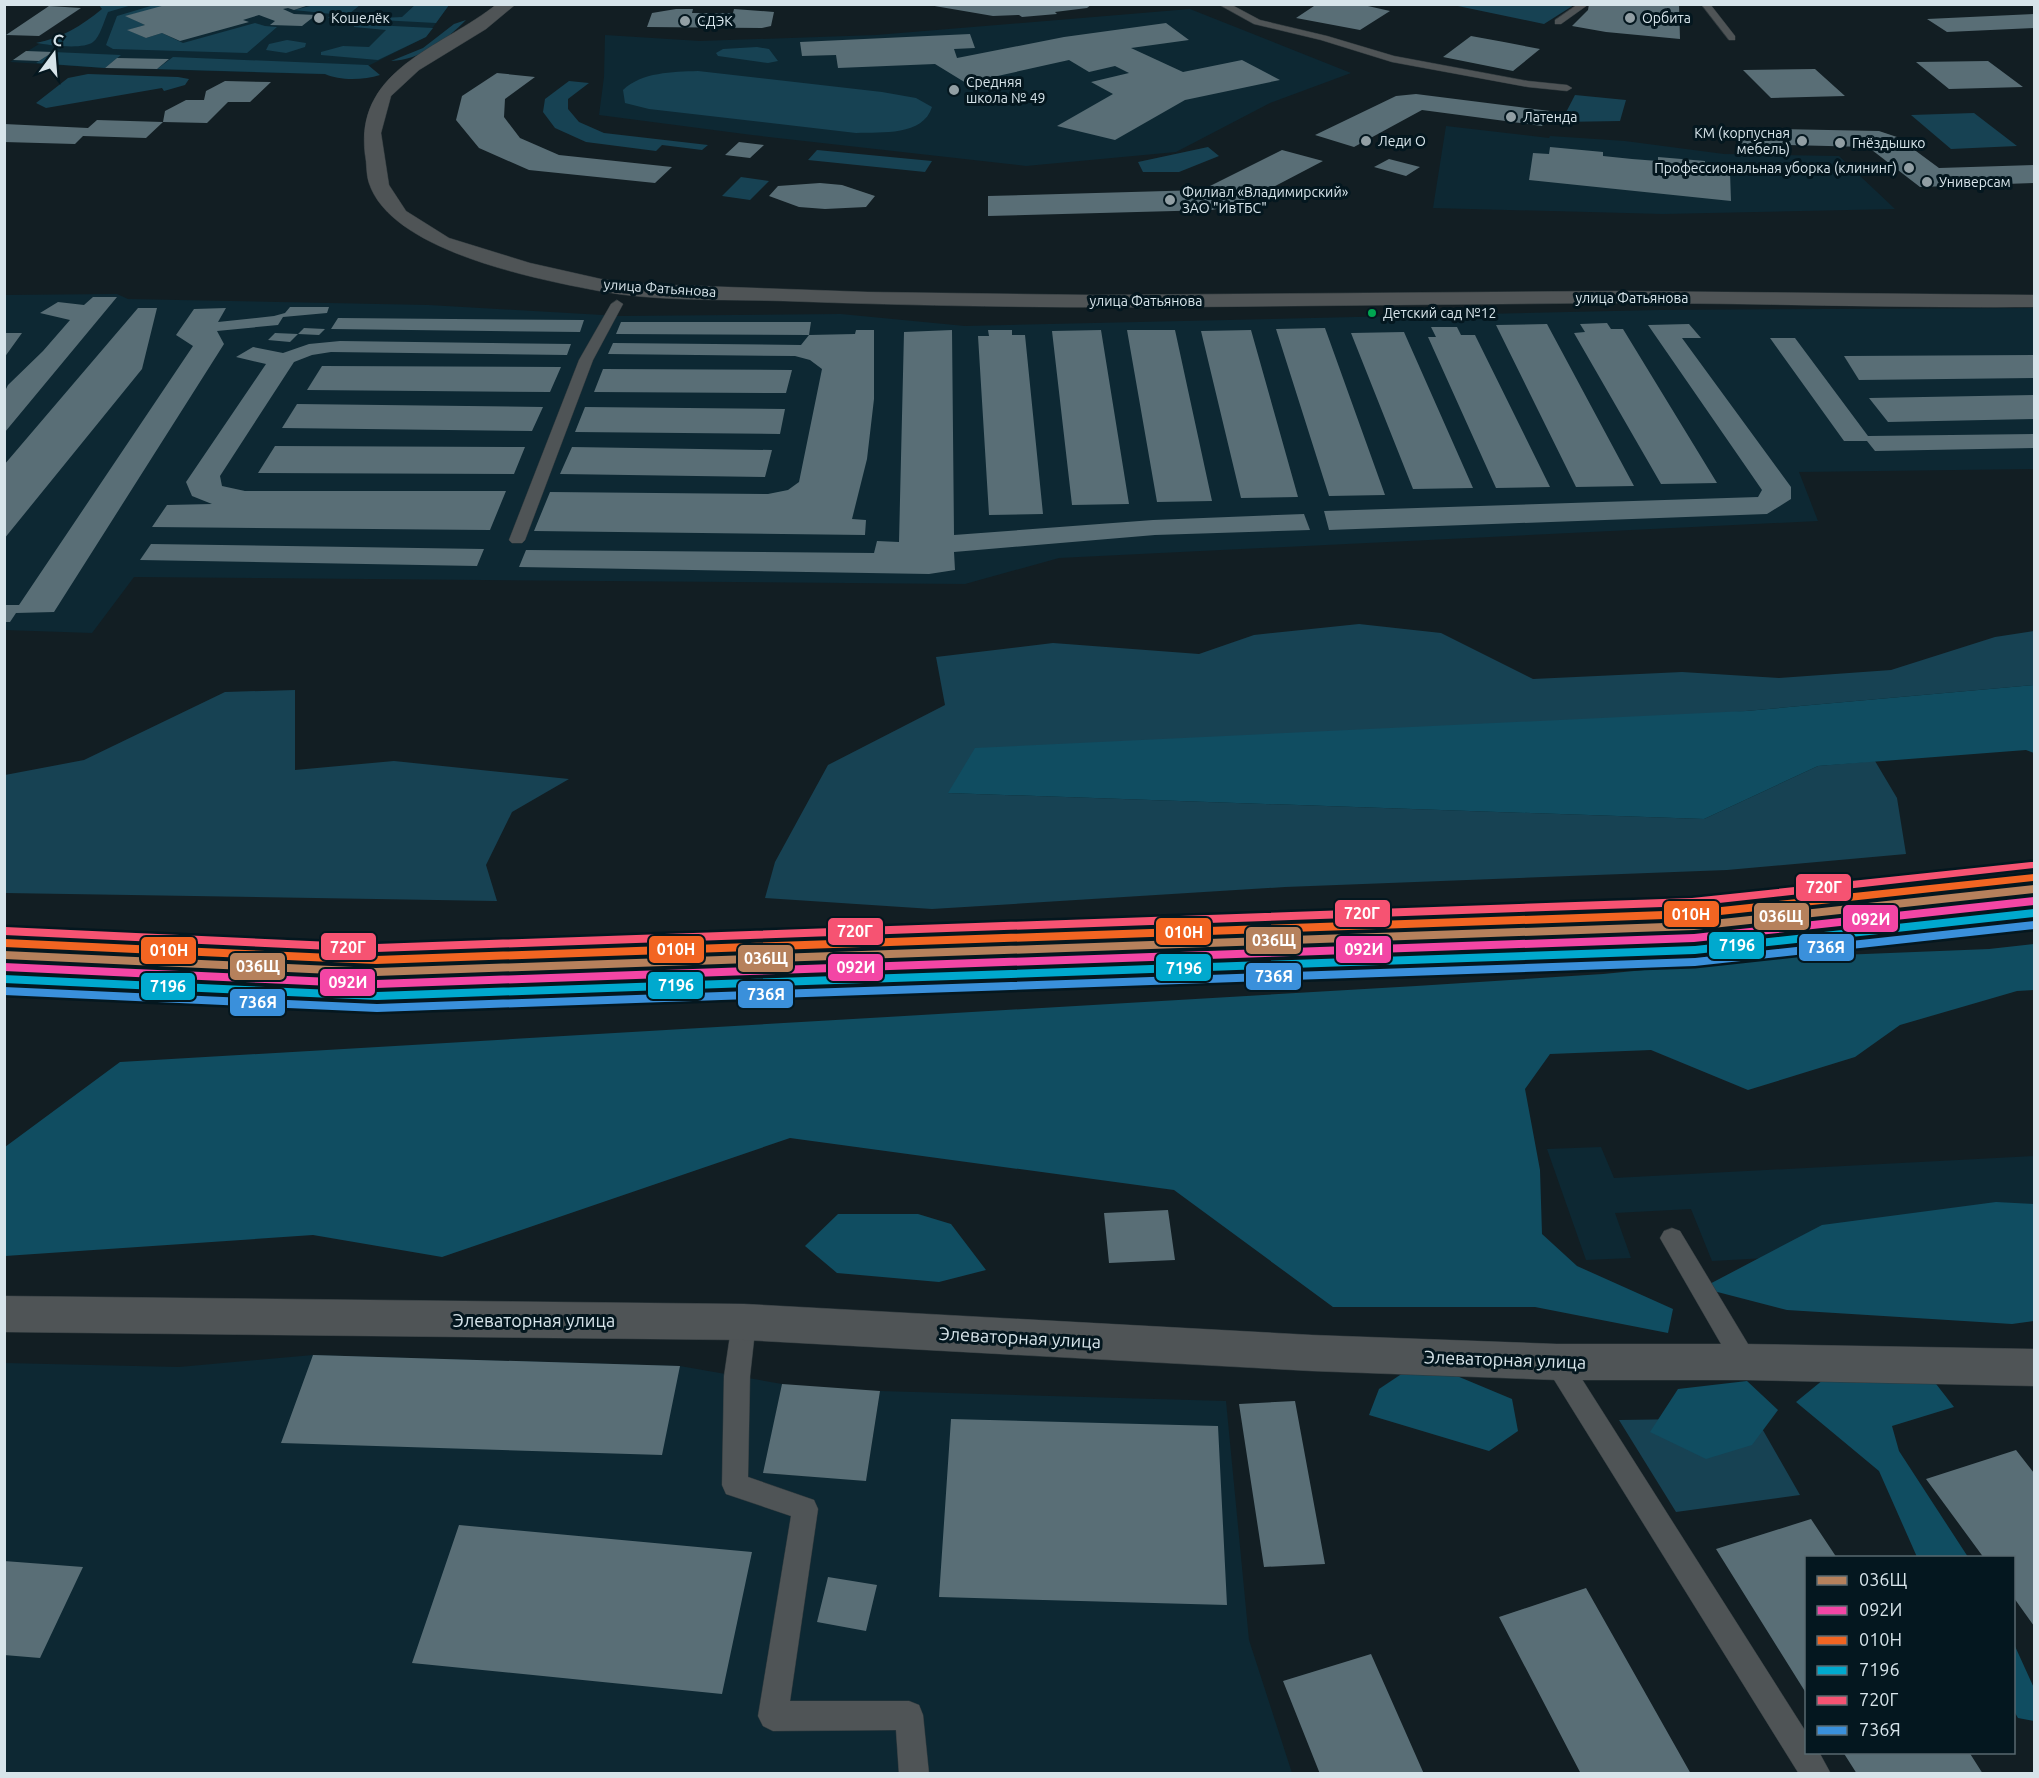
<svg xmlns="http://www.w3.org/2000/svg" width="2039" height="1778" viewBox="0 0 2039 1778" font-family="Ubuntu,sans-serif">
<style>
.built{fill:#0d2833}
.green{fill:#174253}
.forest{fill:#104d61}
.building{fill:#596e76}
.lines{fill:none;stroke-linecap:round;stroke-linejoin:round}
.service-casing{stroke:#2f393d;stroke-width:1}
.minor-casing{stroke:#2f393d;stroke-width:1}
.tertiary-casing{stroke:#2f393d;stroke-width:1}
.service{fill:#4f5456;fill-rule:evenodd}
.minor{fill:#4f5456;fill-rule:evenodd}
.tertiary{fill:#4f5456;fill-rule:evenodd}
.rail-1-casing{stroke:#04171f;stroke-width:5}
.rail-2-casing{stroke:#04171f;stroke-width:5}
.rail-3-casing{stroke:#04171f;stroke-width:5}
.rail-4-casing{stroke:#04171f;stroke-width:5}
.rail-5-casing{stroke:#04171f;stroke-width:5}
.rail-6-casing{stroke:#04171f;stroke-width:5}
.rail-1{fill:#b6815c;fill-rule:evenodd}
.rail-2{fill:#f346a5;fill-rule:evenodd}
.rail-3{fill:#f26522;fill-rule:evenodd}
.rail-4{fill:#00a9ce;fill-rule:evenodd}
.rail-5{fill:#f65372;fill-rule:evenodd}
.rail-6{fill:#3a90db;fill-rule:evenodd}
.poi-dot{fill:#929fa4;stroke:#04171f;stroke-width:2}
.bus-dot{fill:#00a651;stroke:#04171f;stroke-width:2}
.labels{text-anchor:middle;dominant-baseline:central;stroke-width:6;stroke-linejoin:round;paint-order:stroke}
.far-poi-label{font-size:14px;fill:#d7e4ea;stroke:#04171f;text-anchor:start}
.far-street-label{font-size:14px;fill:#d7e4ea;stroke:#04171f}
.bus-label{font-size:14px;fill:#d7e4ea;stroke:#04171f;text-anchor:start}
.near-street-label{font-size:18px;fill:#d7e4ea;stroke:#04171f}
.line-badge{stroke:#04171f;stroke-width:2}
.badge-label{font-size:16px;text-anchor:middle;font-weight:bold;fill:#fff}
</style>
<rect width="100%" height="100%" fill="#121e23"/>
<path class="built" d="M114 5H449L426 37 350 75 105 68 10 62 39 44 65 41Z
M1190 9 1351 73 1270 103 1176 152 1026 166 752 135 599 115 604 77 605 35 700 41 876 35Z
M1446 126 1549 138 1550 136 1625 141 1724 154 1839 156 1895 209 1663 214 1433 208Z
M117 294 128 299 429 305 620 316 841 314 965 326 1659 310 2034 308V469L1799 472 1818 521 1059 558 965 584 134 577 92 633 5 630V295Z
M1601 1147 1614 1178 2034 1156V1243L1712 1261 1691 1209 1615 1213 1631 1258 1586 1260 1547 1149Z
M313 1355 680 1366 782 1384 764 1473 866 1480 880 1391 1226 1401 1249 1640 1292 1773 5 1774V1363L179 1367Z"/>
<path class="green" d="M416 4 449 5 436 23 361 19 402 17Z
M99 5H132L108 12C104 21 100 37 93 42 83 50 49 45 36 43 62 38 81 26 102 9Z
M154 5H169L126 16 145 25 128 30 146 38 162 33 183 43 255 23 265 26 277 27 247 53 113 49 106 45 117 16Z
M314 5V4L360 5 344 18H328L332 14 294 10Z
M1453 5H1574L1544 24Z
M466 20C446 40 421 60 391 61L423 48 454 24Z
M354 24 433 28 426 37 378 60 321 55V52L343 46 369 47 386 30 354 27Z
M287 40 306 43 305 47 286 53 266 50 269 44Z
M757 47 769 49 778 61 768 63 718 56 716 53 723 49Z
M53 52 121 55 105 68 36 63Z
M173 57 368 65 380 75C364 80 340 81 325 74L157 69Z
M698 71 882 92 916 98 932 107C923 136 882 132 856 133L649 109 625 103 623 90C642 72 672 72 698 71Z
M88 74 178 77 189 79 185 85 164 91 162 88 46 108 36 103 68 78Z
M569 81 589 83 568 99V109L579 122 604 133 708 145 702 150 662 145 656 151 586 142 555 128 543 112 545 99Z
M1575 95 1626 100 1620 121 1561 122Z
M1974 113 2017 146 1951 149 1911 115Z
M1208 147 1219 156 1179 172H1143L1138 162Z
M817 150 932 161 925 172 808 160Z
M741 177 769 181 750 200 722 196Z
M1359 624 1441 633 1533 679 1682 672 1779 678 1891 670 1995 637 2034 631V685L1746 711 948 793 1704 819 1818 766 1875 761 1897 798 1906 854 1727 870 1285 887 932 909 765 898 775 862 828 765 945 705 936 657 1053 643 1199 654 1254 635Z
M295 690V770L394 761 569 779 512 812 486 865 497 901 5 893V775L84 760 225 692Z
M1756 1418 1800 1495 1676 1512 1619 1420Z"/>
<path class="forest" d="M2034 685V753L2026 750 1818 766 1704 819 948 793 975 748 1746 711Z
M2034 944V990L2017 991 1900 1025 1855 1057 1748 1090 1651 1050 1550 1054 1525 1089 1540 1170 1542 1234 1577 1266 1673 1309 1668 1333 1535 1307H1333L1174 1190 790 1138 442 1257 313 1235 5 1256V1147L120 1062 1416 986 1603 974 1768 958 1989 949Z
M1996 1202 2034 1204V1321L2012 1324 1787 1310 1702 1288 1822 1225Z
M838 1214H918L951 1224 986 1270 939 1282 837 1273 805 1246Z
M1421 1361 1512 1399 1518 1431 1489 1451 1369 1415 1379 1389Z
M1926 1371 1954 1407 1892 1426 1899 1451 1968 1557H1917L1879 1471 1796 1402 1829 1375Z
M1747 1381 1778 1410 1752 1445 1706 1459 1650 1432 1678 1389Z
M2014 1644 2034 1688V1721L2018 1718 2014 1711Z"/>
<path class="building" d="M169 4H312L294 10 288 8 283 9 294 14 316 15 302 26 270 25 275 21 259 15 243 20 249 22 180 41 162 33 146 38 127 30 145 25 125 16Z
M923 4H1092L1087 8 1055 12 1057 14 1022 17 1019 15 993 16Z
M1317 4H1359L1390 11 1360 30 1296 18Z
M1589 4H1679L1680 39 1606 32 1572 26 1588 10Z
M49 6 81 8 39 36 6 35Z
M676 9H693L692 13H733L734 9 774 12 771 26 762 28 647 27 652 13Z
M2034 14V28L1947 32 1927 19Z
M1166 23 1189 40 1131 48 1183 72 1242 60 1280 80 1185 100 1115 140 1057 126 1113 94 1091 82 1129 73 1115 66 1089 72 1069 60 966 83 935 64 838 68 836 55 802 56 800 42 970 34 975 48 954 49 957 58 1064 37Z
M1471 36 1504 42 1540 49 1513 71 1443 57Z
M26 51 53 52 39 61 13 60Z
M117 58 169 59 157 69 105 68Z
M1988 61 2023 87 1949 89 1916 62Z
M1815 69 1845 96 1771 98 1743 70Z
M497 73 535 77 505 99 504 117 520 138 559 155 672 167 655 183 529 170 479 148 456 120 462 96Z
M225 81 271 82 250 102H228L207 123 163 122 146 138 83 136 75 144 4 142V124L88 128 97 120 163 122 165 111 186 100H204L206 91Z
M1416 94 1519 107 1550 111 1542 126 1422 110 1354 147 1315 135 1396 96Z
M1731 128 1879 131 1897 137 1939 168 2034 165V183L1920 187 1868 147 1742 144Z
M739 142 764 145 750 158 725 155Z
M1550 147 1603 152V156L1632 159 1658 161V157L1705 161V169L1730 172 1731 201 1529 180 1533 153 1549 154Z
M1282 150 1323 161 1243 203 1212 210 988 216V196L1202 190Z
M1389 159 1420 167 1406 176 1374 167Z
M820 183 842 185 875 196 866 207 825 209 799 207 769 196 778 186Z
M93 297H117L5 432V391L8 385 43 351 70 320 40 313 58 302 84 305Z
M290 307H329L327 313 283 317 278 325 217 331 224 344 54 612 16 613 10 622H4V605H19L193 346 176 335 194 309 226 308 218 322 274 316 285 313Z
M138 308H157L142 369 4 539V465Z
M338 318 584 320 580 332 331 329Z
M621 322H811L809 335 616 334Z
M1607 323 1611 329H1623L1717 483 1661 484 1574 333 1585 332 1580 324Z
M1547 324 1634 486 1576 487 1496 325Z
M1689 324 1701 338H1682L1791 487V499L1767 514 1329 530 1324 511 1758 497 1762 490 1648 325Z
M1431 327H1457L1461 335H1475L1550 487 1496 488 1428 337H1436Z
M304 328 325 329 319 335 298 334Z
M1325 328 1385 495 1329 496 1276 329Z
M856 330H874V399L867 459 852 519 866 520 865 535 534 531 550 492 768 494 788 490 799 482 822 369 810 360 795 356 608 354 613 343 801 345 809 335 855 334Z
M952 330 954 535 1153 520 1304 514 1310 530 1155 535 954 552 955 570 929 574 519 567 526 550 874 553 877 541 899 542 904 332Z
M988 330H1012V335H1025L1043 514 989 515 978 336H989Z
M1101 330 1129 504 1072 505 1052 331Z
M1127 330H1175L1212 501 1157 502Z
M1251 330 1298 497 1241 498 1201 331Z
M1404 332 1473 488 1413 489 1351 333Z
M4 333H22L4 358Z
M275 333 298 334 290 342 268 340Z
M1770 338H1795L1868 436 2034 434V448L1875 451 1867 441H1844Z
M340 341 571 344 567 355 331 352 312 355 294 362 220 476 222 486 245 491H506L490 530 152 527 167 505 212 504 192 496 186 482 266 364 236 357 253 347 283 353 309 344Z
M2034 355V378L1859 380 1844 356Z
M322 366 561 367 550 392 307 390Z
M603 369 792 370 786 393 594 392Z
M2034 395V419L1888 422 1869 398Z
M297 404 543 407 532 431 282 428Z
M585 407 785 409 780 434 575 432Z
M275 446 525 447 514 474 258 473Z
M572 447 772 450 765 477 560 474Z
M151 544 484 549 477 566 140 560Z
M1168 1210 1175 1260 1109 1263 1104 1213Z
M313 1355 680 1366 662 1455 281 1443Z
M782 1384 880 1391 866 1481 763 1473Z
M1295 1401 1325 1564 1264 1567 1239 1404Z
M951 1419 1218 1426 1227 1605 939 1597Z
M2016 1450 2034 1473V1626L2014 1598V1558H1984L1926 1479Z
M1811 1519 1837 1558H1806V1693L1716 1549Z
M459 1525 752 1552 722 1694 412 1663Z
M4 1561 83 1567 40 1658 4 1655Z
M828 1577 877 1585 866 1631 817 1622Z
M1586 1588 1691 1774H1581L1499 1617Z
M1371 1654 1424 1774H1320L1283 1681Z
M1843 1752H1969L1983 1774H1857Z"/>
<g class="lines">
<g class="service-casing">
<path id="service" d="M1218 4H1230L1260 20 1327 36 1394 56 1528 81 1567 85 1572 88 1567 91 1528 87 1392 62 1321 40 1254 24Z
M1578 4H1589L1561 24H1555V20Z
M1701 4H1710L1735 36V40H1729Z
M617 300 623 304 593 360 525 540 522 543H512L509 540 579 360 611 304Z
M1672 1228 1680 1231 1754 1354 1757 1362 1754 1370 1745 1373 1736 1370 1664 1245 1660 1238 1664 1231Z
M744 1312 753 1315 756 1322 750 1376 748 1477 814 1500 818 1509 790 1701H909L919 1705 923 1715 929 1774H899L896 1730 773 1731 763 1726 758 1716 791 1516 726 1494 722 1485 724 1376 732 1322 735 1315Z
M1557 1351 1566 1354 1806 1732V1752H1819L1831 1774H1799L1548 1370 1545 1362 1548 1354Z"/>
</g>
<g class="minor-casing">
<path id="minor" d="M4 1296 744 1304 1312 1335 1557 1344H1745L2034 1349V1386L1745 1380H1557L1312 1371 744 1340 4 1332Z"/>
</g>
<g class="tertiary-casing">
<path id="tertiary" d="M497 4H516L486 29 419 70 391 96 381 133 389 185 406 211 449 238 530 263 601 279 642 284 868 292 1095 295 1617 291 2034 295V307C1895 308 1754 303 1614 303 1471 304 1328 306 1185 307 1051 308 918 306 784 301 723 299 659 302 599 291 536 279 391 251 369 183 366 175 367 163 365 154 355 68 442 48 497 4Z"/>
</g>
<use href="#service" class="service"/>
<use href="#minor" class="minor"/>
<use href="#tertiary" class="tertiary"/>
<g class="rail-1-casing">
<path id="rail-1" d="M2034 885V893L1694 930 376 976 4 959V951L376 968 1694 922Z"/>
</g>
<g class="rail-2-casing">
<path id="rail-2" d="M2034 897V905L1694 942 376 988 4 971V963L376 980 1694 934Z"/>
</g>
<g class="rail-3-casing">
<path id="rail-3" d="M2034 874V880L2033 881 1693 918 376 964 4 947 5 939 376 956 1693 910Z"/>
</g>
<g class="rail-4-casing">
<path id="rail-4" d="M2034 909V917L1695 954 377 1000 4 983V975L377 992 1695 946Z"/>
</g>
<g class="rail-5-casing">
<path id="rail-5" d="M2031 862H2034V868L1692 906 376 952 4 935 5 927 376 944 1692 898Z"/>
</g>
<g class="rail-6-casing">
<path id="rail-6" d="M2034 921V929L1695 966 377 1012 4 995V987L377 1004 1695 958Z"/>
</g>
<use href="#rail-1" class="rail-1"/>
<use href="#rail-2" class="rail-2"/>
<use href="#rail-3" class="rail-3"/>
<use href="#rail-4" class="rail-4"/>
<use href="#rail-5" class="rail-5"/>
<use href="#rail-6" class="rail-6"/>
</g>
<g class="poi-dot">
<circle cx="319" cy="18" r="6"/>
<circle cx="1630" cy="18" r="6"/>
<circle cx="685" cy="21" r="6"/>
<circle cx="954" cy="90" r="6"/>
<circle cx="1511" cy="117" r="6"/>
<circle cx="1366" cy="141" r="6"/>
<circle cx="1802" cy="141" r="6"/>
<circle cx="1840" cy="143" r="6"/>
<circle cx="1909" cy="168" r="6"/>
<circle cx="1927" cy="182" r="6"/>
<circle cx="1170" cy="200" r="6"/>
</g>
<circle class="bus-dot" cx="1372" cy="313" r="5"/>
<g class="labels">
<g class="far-poi-label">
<text x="331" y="18">Кошелёк</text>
<text x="1642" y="18">Орбита</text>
<text x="697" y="21">СДЭК</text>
<text x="966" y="82">Средняя<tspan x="966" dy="16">школа № 49</tspan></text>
<text x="1523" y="117">Латенда</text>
<text x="1790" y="133" text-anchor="end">КМ (корпусная<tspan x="1790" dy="16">мебель)</tspan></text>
<text x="1378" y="141">Леди О</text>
<text x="1852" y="143">Гнёздышко</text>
<text x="1897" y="168" text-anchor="end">Профессиональная уборка (клининг)</text>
<text x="1939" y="182">Универсам</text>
<text x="1182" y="192">Филиал «Владимирский»<tspan x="1182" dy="16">ЗАО "ИвТБС"</tspan></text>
</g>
<g class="far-street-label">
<text transform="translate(660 288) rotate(4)">улица Фатьянова</text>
<text x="1632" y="298">улица Фатьянова</text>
<text x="1146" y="301">улица Фатьянова</text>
</g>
<g class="bus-label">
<text x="1383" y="313">Детский сад №12</text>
</g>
<g class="near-street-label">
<text x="534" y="1320">Элеваторная улица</text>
<text transform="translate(1020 1337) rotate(3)">Элеваторная улица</text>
<text transform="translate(1505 1359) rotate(2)">Элеваторная улица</text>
</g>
</g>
<g class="line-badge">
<rect x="1795" y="873" width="57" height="29" rx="6" fill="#f65372"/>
<rect x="1334" y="899" width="57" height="29" rx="6" fill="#f65372"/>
<rect x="1663" y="900" width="57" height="28" rx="6" fill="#f26522"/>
<rect x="1753" y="902" width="57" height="29" rx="6" fill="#b6815c"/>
<rect x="1842" y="904" width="57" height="29" rx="6" fill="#f346a5"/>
<rect x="827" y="917" width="57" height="29" rx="6" fill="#f65372"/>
<rect x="1155" y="917" width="57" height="29" rx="6" fill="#f26522"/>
<rect x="1245" y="926" width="57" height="29" rx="6" fill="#b6815c"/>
<rect x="1708" y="931" width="57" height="29" rx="6" fill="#00a9ce"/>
<rect x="320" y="932" width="57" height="29" rx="6" fill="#f65372"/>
<rect x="1798" y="933" width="57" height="29" rx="6" fill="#3a90db"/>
<rect x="648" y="935" width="57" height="29" rx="6" fill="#f26522"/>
<rect x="1335" y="935" width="57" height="29" rx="6" fill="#f346a5"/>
<rect x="140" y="936" width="57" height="29" rx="6" fill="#f26522"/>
<rect x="737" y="944" width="57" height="29" rx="6" fill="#b6815c"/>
<rect x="229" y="952" width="57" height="29" rx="6" fill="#b6815c"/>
<rect x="827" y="953" width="57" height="29" rx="6" fill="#f346a5"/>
<rect x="1155" y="953" width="57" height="29" rx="6" fill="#00a9ce"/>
<rect x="1245" y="962" width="57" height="29" rx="6" fill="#3a90db"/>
<rect x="319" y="968" width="57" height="29" rx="6" fill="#f346a5"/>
<rect x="647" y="971" width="57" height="29" rx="6" fill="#00a9ce"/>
<rect x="140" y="972" width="56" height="29" rx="6" fill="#00a9ce"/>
<rect x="737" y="980" width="57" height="29" rx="6" fill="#3a90db"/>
<rect x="229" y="988" width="57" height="29" rx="6" fill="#3a90db"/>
</g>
<g class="badge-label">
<text x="1824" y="893">720Г</text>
<text x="1362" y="919">720Г</text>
<text x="1691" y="920">010Н</text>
<text x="1781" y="922">036Щ</text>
<text x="1871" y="925">092И</text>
<text x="855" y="937">720Г</text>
<text x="1184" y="938">010Н</text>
<text x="1274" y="946">036Щ</text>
<text x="1737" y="951">7196</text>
<text x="348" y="953">720Г</text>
<text x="1826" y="953">736Я</text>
<text x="676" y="955">010Н</text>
<text x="1364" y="955">092И</text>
<text x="169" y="956">010Н</text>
<text x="766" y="964">036Щ</text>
<text x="258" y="972">036Щ</text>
<text x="856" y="973">092И</text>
<text x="1184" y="974">7196</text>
<text x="1274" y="982">736Я</text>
<text x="348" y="988">092И</text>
<text x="676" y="991">7196</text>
<text x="168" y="992">7196</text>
<text x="766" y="1000">736Я</text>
<text x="258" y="1008">736Я</text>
</g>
<rect width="2039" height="1778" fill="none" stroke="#d7e4ea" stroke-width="12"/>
<rect x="1805" y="1556" width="210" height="198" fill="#04171f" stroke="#586970" stroke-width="1.5"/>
<rect x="1817" y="1576" width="30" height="9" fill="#b6815c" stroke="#586970" stroke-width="1.5"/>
<text x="1859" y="1586" font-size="18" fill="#d7e4ea">036Щ</text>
<rect x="1817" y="1606" width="30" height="9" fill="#f346a5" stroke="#586970" stroke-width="1.5"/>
<text x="1859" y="1616" font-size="18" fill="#d7e4ea">092И</text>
<rect x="1817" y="1636" width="30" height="9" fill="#f26522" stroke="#586970" stroke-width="1.5"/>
<text x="1859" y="1646" font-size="18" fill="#d7e4ea">010Н</text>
<rect x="1817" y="1666" width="30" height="9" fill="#00a9ce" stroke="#586970" stroke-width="1.5"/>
<text x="1859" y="1676" font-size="18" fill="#d7e4ea">7196</text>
<rect x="1817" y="1696" width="30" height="9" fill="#f65372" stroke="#586970" stroke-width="1.5"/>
<text x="1859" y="1706" font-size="18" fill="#d7e4ea">720Г</text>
<rect x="1817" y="1726" width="30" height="9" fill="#3a90db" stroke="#586970" stroke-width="1.5"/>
<text x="1859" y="1736" font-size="18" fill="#d7e4ea">736Я</text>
<g transform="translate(54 54) rotate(16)" stroke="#04171f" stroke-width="4.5" paint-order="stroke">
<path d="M0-4.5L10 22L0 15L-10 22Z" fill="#d7e4ea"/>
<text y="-9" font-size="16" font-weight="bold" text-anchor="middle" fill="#d7e4ea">С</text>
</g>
</svg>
